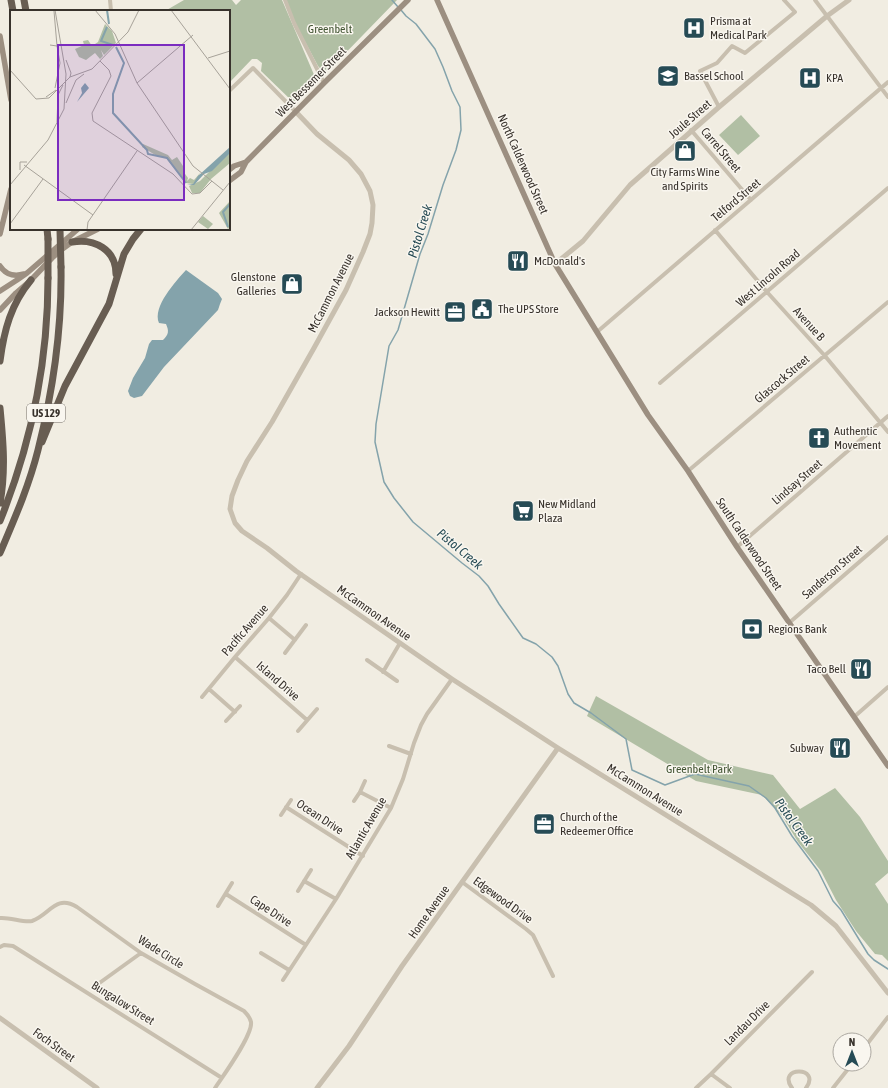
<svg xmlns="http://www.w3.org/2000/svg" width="888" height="1088" viewBox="0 0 888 1088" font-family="'Asap Condensed',sans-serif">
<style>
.green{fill:#b1bfa4}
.water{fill:#84a3ab}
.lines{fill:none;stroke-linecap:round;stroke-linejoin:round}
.stream{stroke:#84a3ab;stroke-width:1.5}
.minor{stroke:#c8bfaf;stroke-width:4}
.tertiary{stroke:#c8bfaf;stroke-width:5}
.secondary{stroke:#9c8f81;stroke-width:5.5}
.trunk{stroke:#685d52;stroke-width:7}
.trunk-bridge{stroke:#685d52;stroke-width:7}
.labels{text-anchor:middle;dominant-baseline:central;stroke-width:3;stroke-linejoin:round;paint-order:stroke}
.shield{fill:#f9f6ef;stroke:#726d66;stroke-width:1}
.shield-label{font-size:11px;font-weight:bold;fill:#38322c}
.poi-label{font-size:12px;fill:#38322c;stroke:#f9f6ef;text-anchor:start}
.park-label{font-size:12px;fill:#425433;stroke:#f9f6ef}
.street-label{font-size:12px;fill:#38322c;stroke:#f9f6ef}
.water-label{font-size:13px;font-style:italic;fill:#264b55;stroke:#f9f6ef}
.inset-river{fill:none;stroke:#84a3ab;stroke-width:2}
.inset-road{fill:none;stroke:#a7a299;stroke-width:1}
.view{fill:#7b2cbf;fill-opacity:0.15;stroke:#7b2cbf;stroke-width:2}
.inset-edge{fill:none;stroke:#38322c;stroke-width:2}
</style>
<rect width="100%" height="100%" fill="#f1ede2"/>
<path class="green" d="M184 0H232L236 5 241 0H282L315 77V80L296 101H292L261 71 262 63 257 59H252L229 83V11H165Z
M286 0H397L329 70C324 71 321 70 318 66L292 17Z
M741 115 760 136 738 155 719 135Z
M596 696 708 760 773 775 800 809 835 788 860 817 888 861V873L875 884 888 904V961L882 955 875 954 856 931 836 900 821 871 798 842 784 819 789 815 784 818 762 795 696 781 587 716Z"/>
<path class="water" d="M186 270 218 293 222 299 220 304 218 310 164 367 142 396 134 398 130 396 128 391 133 378 145 358 149 344 152 340H163C169 334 169 331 166 324L159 323C152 307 176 281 186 270Z"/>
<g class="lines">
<path class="stream" d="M392 0 398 7
M401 10 406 16 416 24 435 49 443 67 452 91 460 107 461 130 456 150 443 185 428 234 420 254 398 330 389 346 376 424 375 442 384 482 394 498 413 522 462 563 479 576 488 586 499 604 523 638 536 644 552 657 558 666 568 694 574 703 591 713 626 739 632 770 665 785 695 774 749 786 766 798 775 808 792 836 818 871 833 901 841 910 868 954 874 960 888 969"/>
<path class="minor" d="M110 0 111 11
M285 0 294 23 324 83
M815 0 888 97
M229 91 253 68 296 112
M719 107 700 71 717 63 732 46 745 53 795 12 784 0
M691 130 751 200
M715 230 767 292 825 356 888 432
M597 332 888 82
M660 383 888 188
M688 471 888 302
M737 547 888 416
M269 618 295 640
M789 623 888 537
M285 653 306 625
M235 657 307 720
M367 660 397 681
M383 672 400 643
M209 689 235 712
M202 697 235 657 269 618 287 595 301 574
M854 717 888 687
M226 721 240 706
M298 731 317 709
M389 746 411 754
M360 792 391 808
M354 801 360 792 365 781
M286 807 363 856
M281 815 291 800
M304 881 336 899
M462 882 526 929 533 935 553 976
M298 891 311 870
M226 894 306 945
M218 906 232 883
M0 918C10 917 24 923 32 921 50 915 55 894 77 907L141 953 195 984 244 1011C247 1014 250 1017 251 1022 253 1035 223 1076 215 1088
M0 947 4 945 13 946 222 1078
M261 953 289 970
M283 980 336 899 391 808 403 779 414 743 421 725 427 714 452 679
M98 984 141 953
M864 1048 888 1017
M711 1074 730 1088
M696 1088 711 1074 812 972
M792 1088C776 1066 822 1066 806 1088
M833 1088 852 1064"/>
<path class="tertiary" d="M296 112 317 134 349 160 361 174 370 191 373 205 372 223 370 234 363 252 346 290 314 348 272 422 247 461 238 480 232 496 230 509 235 523 242 531 267 548 296 571 452 679 558 748 811 905 836 926 888 993
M555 264 583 241 630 185 719 107 827 16 849 0
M0 1018 97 1088
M317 1088 349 1046 402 966 558 748"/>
<path class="secondary" d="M437 0 555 264 648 415 688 471 737 547 888 766
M0 36 11 100
M229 170 234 166 246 162
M229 181 241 172 246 162 324 83 408 0
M0 234 11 189
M0 266C6 275 14 277 24 274
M0 291 17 280 27 273 78 229
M0 310 16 293 31 280 52 258 61 250 72 242 98 229"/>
<path class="trunk" d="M11 0 13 11
M24 0 26 11
M47 229 48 239
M72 242C95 238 116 250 116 274
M0 361C4 330 11 304 31 280
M0 408C3 440 6 470 0 503
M42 442 65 386 109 304 124 254 133 239 141 229
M0 521C31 444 48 361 48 278
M0 553C14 520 29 486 38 450 53 391 62 328 61 267"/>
<path class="trunk-bridge" d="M60 230 61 267
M48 239V278"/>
</g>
<defs>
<g id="hospital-square" transform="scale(1.15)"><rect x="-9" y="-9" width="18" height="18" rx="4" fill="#264b55" stroke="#f9f6ef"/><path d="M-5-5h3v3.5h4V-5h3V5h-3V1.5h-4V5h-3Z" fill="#fff"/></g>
<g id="school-square" transform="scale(1.15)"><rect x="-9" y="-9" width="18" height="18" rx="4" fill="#264b55" stroke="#f9f6ef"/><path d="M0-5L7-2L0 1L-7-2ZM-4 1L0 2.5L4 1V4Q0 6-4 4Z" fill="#fff"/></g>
<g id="shop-square" transform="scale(1.15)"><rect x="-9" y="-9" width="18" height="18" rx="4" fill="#264b55" stroke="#f9f6ef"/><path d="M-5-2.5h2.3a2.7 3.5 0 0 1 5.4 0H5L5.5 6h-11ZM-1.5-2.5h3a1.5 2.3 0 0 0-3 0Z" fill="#fff"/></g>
<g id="restaurant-square" transform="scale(1.15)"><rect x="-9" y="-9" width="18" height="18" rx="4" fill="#264b55" stroke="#f9f6ef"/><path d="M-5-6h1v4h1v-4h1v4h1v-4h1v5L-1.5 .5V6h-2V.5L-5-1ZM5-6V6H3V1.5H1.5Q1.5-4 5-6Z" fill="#fff"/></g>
<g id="civic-square" transform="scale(1.15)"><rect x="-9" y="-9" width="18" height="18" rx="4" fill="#264b55" stroke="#f9f6ef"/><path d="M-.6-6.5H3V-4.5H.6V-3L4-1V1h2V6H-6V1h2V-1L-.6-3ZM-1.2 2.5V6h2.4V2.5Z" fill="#fff"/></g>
<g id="office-square" transform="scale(1.15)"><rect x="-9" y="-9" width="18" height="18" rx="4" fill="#264b55" stroke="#f9f6ef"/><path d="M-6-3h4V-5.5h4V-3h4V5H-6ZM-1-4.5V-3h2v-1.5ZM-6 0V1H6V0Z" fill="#fff"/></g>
<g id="church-square" transform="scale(1.15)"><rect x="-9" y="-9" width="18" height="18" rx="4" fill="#264b55" stroke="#f9f6ef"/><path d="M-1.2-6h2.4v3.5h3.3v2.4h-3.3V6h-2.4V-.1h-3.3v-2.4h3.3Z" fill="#fff"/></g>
<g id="supermarket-square" transform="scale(1.15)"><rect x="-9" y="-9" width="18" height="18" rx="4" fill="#264b55" stroke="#f9f6ef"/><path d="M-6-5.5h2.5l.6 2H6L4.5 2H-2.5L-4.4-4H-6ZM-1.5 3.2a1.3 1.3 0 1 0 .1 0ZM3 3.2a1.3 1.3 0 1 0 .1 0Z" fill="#fff"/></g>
<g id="bank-square" transform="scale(1.15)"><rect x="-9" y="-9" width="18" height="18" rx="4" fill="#264b55" stroke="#f9f6ef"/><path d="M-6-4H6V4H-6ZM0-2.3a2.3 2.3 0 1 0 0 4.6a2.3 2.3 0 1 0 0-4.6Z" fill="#fff"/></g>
</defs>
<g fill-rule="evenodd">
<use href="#hospital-square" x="694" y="28"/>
<use href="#school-square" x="668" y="76"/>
<use href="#hospital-square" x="810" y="78"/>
<use href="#shop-square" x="685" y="151"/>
<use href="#restaurant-square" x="518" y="261"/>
<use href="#shop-square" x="292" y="284"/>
<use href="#civic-square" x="482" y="309"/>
<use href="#office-square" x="455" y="312"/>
<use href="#church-square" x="819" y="438"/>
<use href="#supermarket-square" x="523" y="511"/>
<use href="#bank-square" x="752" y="629"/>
<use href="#restaurant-square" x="861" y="669"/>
<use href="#restaurant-square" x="840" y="748"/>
<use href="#office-square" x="544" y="824"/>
</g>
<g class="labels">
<rect class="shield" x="27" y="404" width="38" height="18" rx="3"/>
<g class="shield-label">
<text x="46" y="413">US 129</text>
</g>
<g class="poi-label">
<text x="710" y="21">Prisma at<tspan x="710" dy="14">Medical Park</tspan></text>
<text x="684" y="76">Bassel School</text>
<text x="826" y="78">KPA</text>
<text x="685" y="172" text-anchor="middle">City Farms Wine<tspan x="685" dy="14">and Spirits</tspan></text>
<text x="534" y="261">McDonald's</text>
<text x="276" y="277" text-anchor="end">Glenstone<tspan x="276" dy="14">Galleries</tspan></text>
<text x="498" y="309">The UPS Store</text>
<text x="440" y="312" text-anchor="end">Jackson Hewitt</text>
<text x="834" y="431">Authentic<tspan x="834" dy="14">Movement</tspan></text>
<text x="538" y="504">New Midland<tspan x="538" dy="14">Plaza</tspan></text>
<text x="768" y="629">Regions Bank</text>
<text x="846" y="669" text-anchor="end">Taco Bell</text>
<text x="824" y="748" text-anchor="end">Subway</text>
<text x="560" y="817">Church of the<tspan x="560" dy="14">Redeemer Office</tspan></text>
</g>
<g class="park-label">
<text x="330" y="29">Greenbelt</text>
<text x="699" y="769">Greenbelt Park</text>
</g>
<g class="street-label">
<text transform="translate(311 82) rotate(-45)">West Bessemer Street</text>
<text transform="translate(690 119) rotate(-41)">Joule Street</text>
<text transform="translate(721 150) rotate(50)">Carrel Street</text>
<text transform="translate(523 164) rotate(66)">North Calderwood Street</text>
<text transform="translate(736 200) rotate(-40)">Telford Street</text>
<text transform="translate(768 278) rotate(-41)">West Lincoln Road</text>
<text transform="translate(331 293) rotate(-63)">McCammon Avenue</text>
<text transform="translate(809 324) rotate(48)">Avenue B</text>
<text transform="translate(782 379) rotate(-40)">Glascock Street</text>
<text transform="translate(797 482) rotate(-41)">Lindsay Street</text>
<text transform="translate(749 544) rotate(56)">South Calderwood Street</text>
<text transform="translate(832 572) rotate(-41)">Sanderson Street</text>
<text transform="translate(374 613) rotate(35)">McCammon Avenue</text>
<text transform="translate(245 630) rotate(-49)">Pacific Avenue</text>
<text transform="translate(278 681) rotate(41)">Island Drive</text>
<text transform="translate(645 790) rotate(32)">McCammon Avenue</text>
<text transform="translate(320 817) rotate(33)">Ocean Drive</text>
<text transform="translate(366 828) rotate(-60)">Atlantic Avenue</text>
<text transform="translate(503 900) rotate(36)">Edgewood Drive</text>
<text transform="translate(271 911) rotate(33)">Cape Drive</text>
<text transform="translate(429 912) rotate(-55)">Home Avenue</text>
<text transform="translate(161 952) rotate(32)">Wade Circle</text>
<text transform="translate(123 1003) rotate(32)">Bungalow Street</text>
<text transform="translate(747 1023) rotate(-45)">Landau Drive</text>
<text transform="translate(54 1045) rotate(36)">Foch Street</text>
</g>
<g class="water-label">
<text transform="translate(420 231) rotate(-73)">Pistol Creek</text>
<text transform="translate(460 549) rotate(40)">Pistol Creek</text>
<text transform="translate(794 822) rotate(54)">Pistol Creek</text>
</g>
</g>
<g transform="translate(10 10)">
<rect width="220" height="220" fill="#f1ede2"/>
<path d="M95 14 102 21 106 33 94 45 91 40 93 46 90 49 85 43 76 50 69 47 65 39 74 35 73 31 78 30 82 36 88 32ZM133 134 158 145 162 150 167 147 175 159 173 161 178 168 177 171 180 168 184 170 190 163 187 171 183 174 176 173 156 148 147 146 132 137ZM218 143H220V153L201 169 190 183H182L179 176 190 171ZM220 191V217L218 219 209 203ZM193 206 203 214 198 219 188 212Z" fill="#b1bfa4"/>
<path d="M75 73 79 78 67 92 72 83 71 78ZM220 137V143L202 161 194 164 184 175H177L183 174 188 166Z" fill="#84a3ab"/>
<path class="inset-river" d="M97 0 99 14M97 17 91 31 103 35M106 37 114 53 103 84V103L137 140 138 144 157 148 176 173M218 217 213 202 220 194"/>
<path class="inset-road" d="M85 0 105 24 127 73 183 156 213 180M161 0 220 79M44 1 47 36M40 35 47 36 50 53 45 78M198 48 220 41M56 50 61 63 60 67M90 51 99 60 101 66 82 103 83 111 163 164 182 184 190 183 202 171M0 60 26 89 39 88 60 67 82 59 118 22 129 0M127 73 183 25M36 87 46 80M56 93 66 70 74 64M47 112 48 85 53 75M14 155 83 205M10 160V152H17M0 175 38 130 54 99 56 64 45 0M0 214 33 169M77 220 78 212 127 141M181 220 220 172"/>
<path class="view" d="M48 35H174V190H48Z"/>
<rect width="220" height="220" class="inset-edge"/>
</g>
<g transform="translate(852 1052)"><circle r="19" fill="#f9f6ef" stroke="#aca8a1"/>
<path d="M0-3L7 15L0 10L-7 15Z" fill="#264b55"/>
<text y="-6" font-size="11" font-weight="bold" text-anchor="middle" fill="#38322c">N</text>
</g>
</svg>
